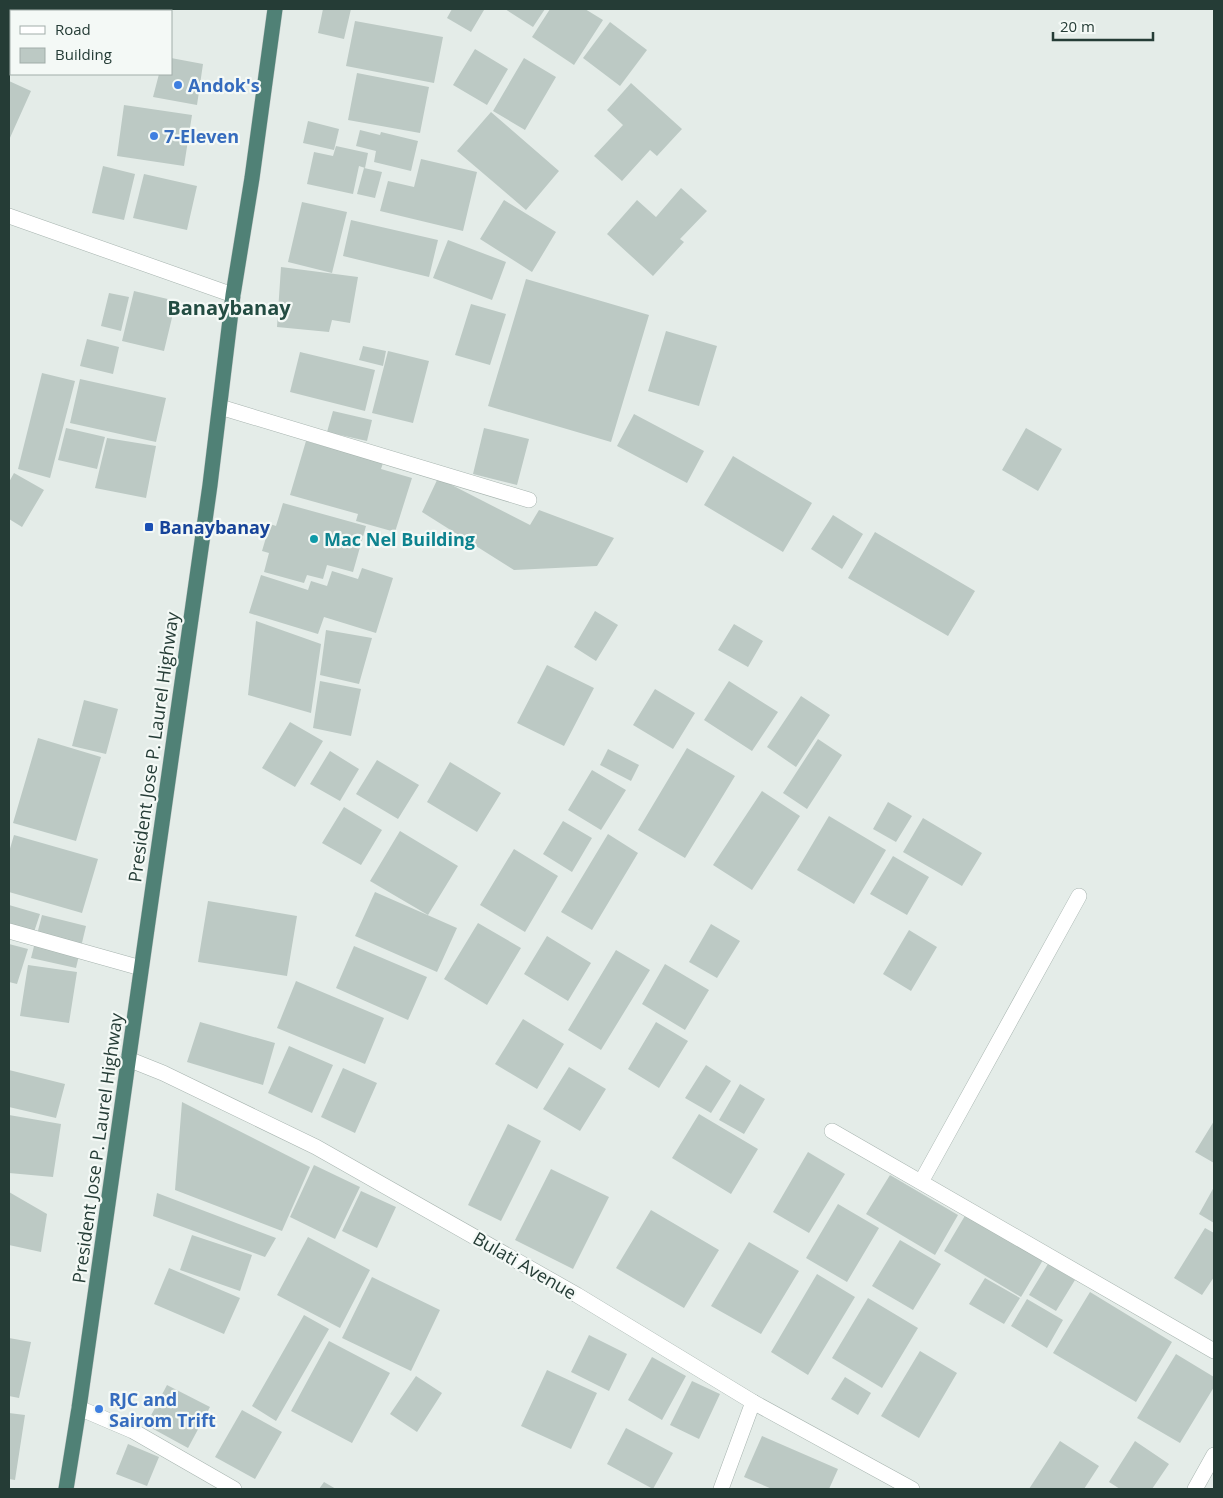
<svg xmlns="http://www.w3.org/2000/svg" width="1223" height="1498" viewBox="0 0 1223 1498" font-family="'Open Sans',sans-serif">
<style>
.building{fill:#bcc9c4}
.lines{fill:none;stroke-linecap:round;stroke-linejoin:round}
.service-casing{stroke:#a7b4af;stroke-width:16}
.minor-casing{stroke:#a7b4af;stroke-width:16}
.tertiary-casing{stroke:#a7b4af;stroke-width:16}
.trunk-casing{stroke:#c2c8c7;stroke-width:16}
.service{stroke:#fff;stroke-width:15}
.minor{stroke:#fff;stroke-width:15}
.tertiary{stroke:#fff;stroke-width:15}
.trunk{stroke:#508176;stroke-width:15}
.shop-dot{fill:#3f7fe0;stroke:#f4f9f6;stroke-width:2}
.transit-dot{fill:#1a4fb4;stroke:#f4f9f6;stroke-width:2}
.culture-dot{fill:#0f9aa8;stroke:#f4f9f6;stroke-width:2}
.labels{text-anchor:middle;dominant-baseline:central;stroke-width:4.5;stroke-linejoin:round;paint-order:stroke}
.shop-label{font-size:18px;font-weight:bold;fill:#366cbe;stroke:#f4f9f6;text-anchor:start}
.transit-label{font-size:18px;font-weight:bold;fill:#164399;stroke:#f4f9f6;text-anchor:start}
.culture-label{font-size:18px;font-weight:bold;fill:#0d838f;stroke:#f4f9f6;text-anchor:start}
.street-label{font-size:18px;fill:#253c36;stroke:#f4f9f6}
.quarter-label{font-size:20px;font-weight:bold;fill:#234c42;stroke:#f4f9f6}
</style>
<rect width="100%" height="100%" fill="#e4ece8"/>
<path class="building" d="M9 9H35L40 11H11V34L9 33Z
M323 9H351L344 39 318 33Z
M452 9H481L484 10 471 32 447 18Z
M505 9H545L533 27Z
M550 9H585L603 20 574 65 532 37Z
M355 21 443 37 434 83 346 66Z
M610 22 647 50 620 86 583 58Z
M475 49 508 69 487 105 453 85Z
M171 58 203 64 197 105 153 97 159 74H171Z
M524 58 556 77 525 130 493 111Z
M357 73 429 87 420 133 348 120Z
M9 81 31 91 9 140Z
M631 83 682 129 657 156 650 150 622 181 594 156 623 125 607 110Z
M124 105 192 115 184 166 117 156Z
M491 112 559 171 526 210 457 151Z
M308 121 339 129 334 150 303 143Z
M360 130 380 135 381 132 418 141 411 171 374 162 376 151 356 146Z
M336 146 368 153 365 168 359 166 353 194 307 184 314 152 333 156Z
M421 159 477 172 463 231 380 211 388 181 414 187Z
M103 166 135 174 124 220 92 213Z
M364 168 382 172 375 198 357 194Z
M144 174 197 186 187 230 133 218Z
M681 188 707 211 680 239 684 242 653 276 607 234 637 200 656 217Z
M504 200 556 232 532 272 480 239Z
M302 202 347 212 332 273 288 262Z
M351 220 438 240 429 277 343 256Z
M448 240 506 262 492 300 433 278Z
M281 267 358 277 350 323 332 320 329 332 277 327Z
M526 279 649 315 611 442 488 406Z
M134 291 176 301 164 351 122 341Z
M109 293 129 297 121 331 101 326Z
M471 304 506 314 490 365 455 355Z
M666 331 717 346 699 406 648 391Z
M87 339 119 347 113 374 80 366Z
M363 346 386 351 383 366 359 360Z
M388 351 429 361 413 423 372 413Z
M300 352 375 370 365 411 290 392Z
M42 373 75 381 50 478 18 469Z
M80 379 166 398 156 442 70 423Z
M333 411 372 420 367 441 327 432Z
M634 414 704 451 687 483 617 446Z
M66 428 105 437 97 469 58 460Z
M484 428 529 439 517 485 473 474Z
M1026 428 1062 449 1038 491 1002 470Z
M107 438 156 446 146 498 95 488Z
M306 441 383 463 381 469 412 478 395 532 356 521 358 514 290 495Z
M733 456 812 503 783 552 704 505Z
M14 473 44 490 22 527 9 519V482Z
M438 478 530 525 539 510 614 538 597 566 514 570 422 512Z
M283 503 366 526 353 572 327 565 323 579 307 575 304 583 264 572 269 553 262 551 270 524 276 526Z
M833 515 863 534 842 569 811 549Z
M875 532 975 591 948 636 848 578Z
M362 568 393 578 376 633 324 617 318 634 249 613 261 575 308 590 311 581 327 586 332 571 358 579Z
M595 611 618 625 596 661 574 647Z
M256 621 321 644 311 713 248 695Z
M734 624 763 641 748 667 718 650Z
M326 630 372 638 359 684 320 675Z
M547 665 594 688 564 746 517 723Z
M320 681 361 689 351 736 313 728Z
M729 681 778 712 752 751 704 720Z
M655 689 695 713 673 749 633 725Z
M801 696 830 715 796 767 767 747Z
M84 700 118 709 106 754 72 746Z
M290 722 323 741 295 787 262 768Z
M38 738 101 757 76 841 13 823Z
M818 739 842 755 807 809 783 793Z
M687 748 735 776 685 858 638 830Z
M608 749 639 765 631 781 600 765Z
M330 751 359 769 340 801 310 784Z
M377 760 419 785 398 819 356 794Z
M450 762 501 793 477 832 427 802Z
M592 770 626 790 601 830 568 810Z
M762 791 800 816 752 890 713 865Z
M888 802 912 816 896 842 873 829Z
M344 807 382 830 361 865 322 843Z
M829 816 886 850 854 904 797 870Z
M923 818 982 853 962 886 903 852Z
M563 821 592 838 572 872 543 854Z
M400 831 458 866 428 915 370 881Z
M608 834 638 853 592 930 561 912Z
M14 835 98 859 82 913 9 892V852Z
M514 849 558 876 525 932 480 905Z
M893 856 929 877 907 915 870 894Z
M375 892 457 928 437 972 355 936Z
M208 901 297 916 287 976 198 962Z
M9 905 40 914 30 944 9 938Z
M42 915 86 926 76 968 31 958Z
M478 923 521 948 487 1005 444 979Z
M711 924 740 941 717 978 689 962Z
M909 930 937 947 911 991 883 974Z
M547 936 591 963 568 1001 524 974Z
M9 944 28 949 17 984 9 982Z
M354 946 427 977 408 1020 336 988Z
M616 950 650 970 601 1050 568 1030Z
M665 964 709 990 685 1030 642 1004Z
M28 965 77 972 69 1023 20 1016Z
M296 981 384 1018 365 1064 277 1028Z
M523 1019 564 1044 537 1089 495 1064Z
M200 1022 275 1043 263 1085 187 1062Z
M656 1022 688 1041 659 1088 628 1069Z
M289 1046 333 1065 312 1113 268 1093Z
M706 1065 731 1081 711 1113 685 1098Z
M569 1067 606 1089 580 1131 543 1109Z
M343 1068 377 1083 355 1133 321 1117Z
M9 1070 65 1084 56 1118 9 1107Z
M740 1084 765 1099 744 1134 719 1120Z
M182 1102 310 1167 282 1231 175 1190Z
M699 1114 758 1149 731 1194 672 1158Z
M9 1115 61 1124 53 1177 9 1173Z
M1214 1121V1163L1195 1152Z
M508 1124 541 1141 501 1221 468 1205Z
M808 1152 845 1174 809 1233 773 1212Z
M314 1165 360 1187 335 1239 290 1217Z
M551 1169 609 1197 573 1269 515 1240Z
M890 1175 958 1215 935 1255 866 1214Z
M1214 1187V1223L1199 1214Z
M361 1191 396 1207 377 1248 342 1231Z
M9 1192 47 1214 41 1252 9 1245Z
M157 1193 276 1238 265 1257 153 1216Z
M838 1204 879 1228 847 1282 806 1258Z
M651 1210 719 1250 684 1308 616 1268Z
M966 1214 1043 1260 1021 1297 944 1251Z
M1205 1228 1214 1233V1277L1202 1295 1174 1278Z
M192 1235 252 1255 240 1291 180 1270Z
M308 1237 370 1270 340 1328 277 1295Z
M900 1240 941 1264 913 1310 872 1286Z
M749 1242 799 1271 761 1334 711 1306Z
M1048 1264 1075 1280 1056 1311 1029 1295Z
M169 1268 240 1298 224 1334 154 1304Z
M817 1274 855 1297 808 1375 771 1352Z
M372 1277 440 1310 411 1371 342 1338Z
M985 1278 1020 1298 1004 1324 969 1304Z
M1090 1292 1172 1342 1136 1402 1053 1353Z
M868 1298 918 1328 882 1388 832 1358Z
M1027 1299 1063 1320 1047 1348 1011 1326Z
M304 1315 329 1329 276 1421 252 1406Z
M589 1335 627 1354 609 1391 571 1372Z
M9 1338 31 1342 19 1398 9 1396Z
M329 1341 390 1373 352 1443 291 1411Z
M920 1351 957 1373 919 1438 881 1416Z
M1176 1354 1214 1377V1387L1180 1443 1137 1418Z
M652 1357 686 1376 662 1420 628 1400Z
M547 1370 597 1393 571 1449 521 1426Z
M416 1376 442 1393 417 1432 390 1414Z
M845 1377 871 1393 858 1415 831 1399Z
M692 1381 720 1394 699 1439 670 1425Z
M167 1385 210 1407 188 1448 146 1425Z
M242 1410 282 1432 255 1479 215 1457Z
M9 1413 25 1415 15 1480 9 1479Z
M626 1428 673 1453 653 1489 607 1464Z
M762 1436 838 1469 829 1489H772L744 1477Z
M1060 1441 1099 1466 1084 1489H1029Z
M1135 1441 1169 1464 1152 1489H1120L1109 1482Z
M128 1444 159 1457 147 1486 116 1474Z
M324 1482 336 1489H319Z"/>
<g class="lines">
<g class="service-casing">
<path id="service" d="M220 407 529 500"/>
</g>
<g class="minor-casing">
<path id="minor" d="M9 931 141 968
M832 1131 1214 1351
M921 1182 1079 896
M79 1408 133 1431 234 1489
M721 1489 753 1402
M1195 1489 1214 1455"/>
</g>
<g class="tertiary-casing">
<path id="tertiary" d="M9 216 233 295
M128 1059 163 1073 316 1147 577 1295 753 1402 912 1489"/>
</g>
<g class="trunk-casing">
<path id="trunk" d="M66 1489 79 1408 210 485 233 295 252 178 275 9"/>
</g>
<use href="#service" class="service"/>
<use href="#minor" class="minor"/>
<use href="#tertiary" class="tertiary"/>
<use href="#trunk" class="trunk"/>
</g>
<g class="shop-dot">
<circle cx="178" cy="85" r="5"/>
<circle cx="154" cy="136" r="5"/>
<circle cx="99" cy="1409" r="5"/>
</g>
<rect class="transit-dot" x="144" y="522" width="10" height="10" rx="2.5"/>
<circle class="culture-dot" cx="314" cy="539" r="5"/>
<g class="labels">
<g class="shop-label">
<text x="188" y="85">Andok's</text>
<text x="164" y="136">7-Eleven</text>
<text x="109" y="1399">RJC and<tspan x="109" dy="21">Sairom Trift</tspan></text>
</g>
<g class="transit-label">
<text x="159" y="527">Banaybanay</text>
</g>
<g class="culture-label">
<text x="324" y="539">Mac Nel Building</text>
</g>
<g class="street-label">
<text transform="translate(153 747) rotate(-82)">President Jose P. Laurel Highway</text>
<text transform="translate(97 1148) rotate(-82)">President Jose P. Laurel Highway</text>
<text transform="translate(525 1265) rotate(30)">Bulati Avenue</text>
</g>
<g class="quarter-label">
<text x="229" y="307">Banaybanay</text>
</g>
</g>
<rect width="1223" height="1498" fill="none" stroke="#253c36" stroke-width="20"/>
<rect x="10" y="10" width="162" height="65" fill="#f4f9f6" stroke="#a1ada9"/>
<rect x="20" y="26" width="25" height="8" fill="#ffffff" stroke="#a1ada9"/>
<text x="55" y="35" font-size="15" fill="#253c36">Road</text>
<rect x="20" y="48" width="25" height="15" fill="#bcc9c4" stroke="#a1ada9"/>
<text x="55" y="60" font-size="15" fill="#253c36">Building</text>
<path d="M1053 32v8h100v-8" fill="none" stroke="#253c36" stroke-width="2.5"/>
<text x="1060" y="32" font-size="15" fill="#253c36" stroke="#f4f9f6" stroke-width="4" paint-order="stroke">20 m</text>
</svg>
